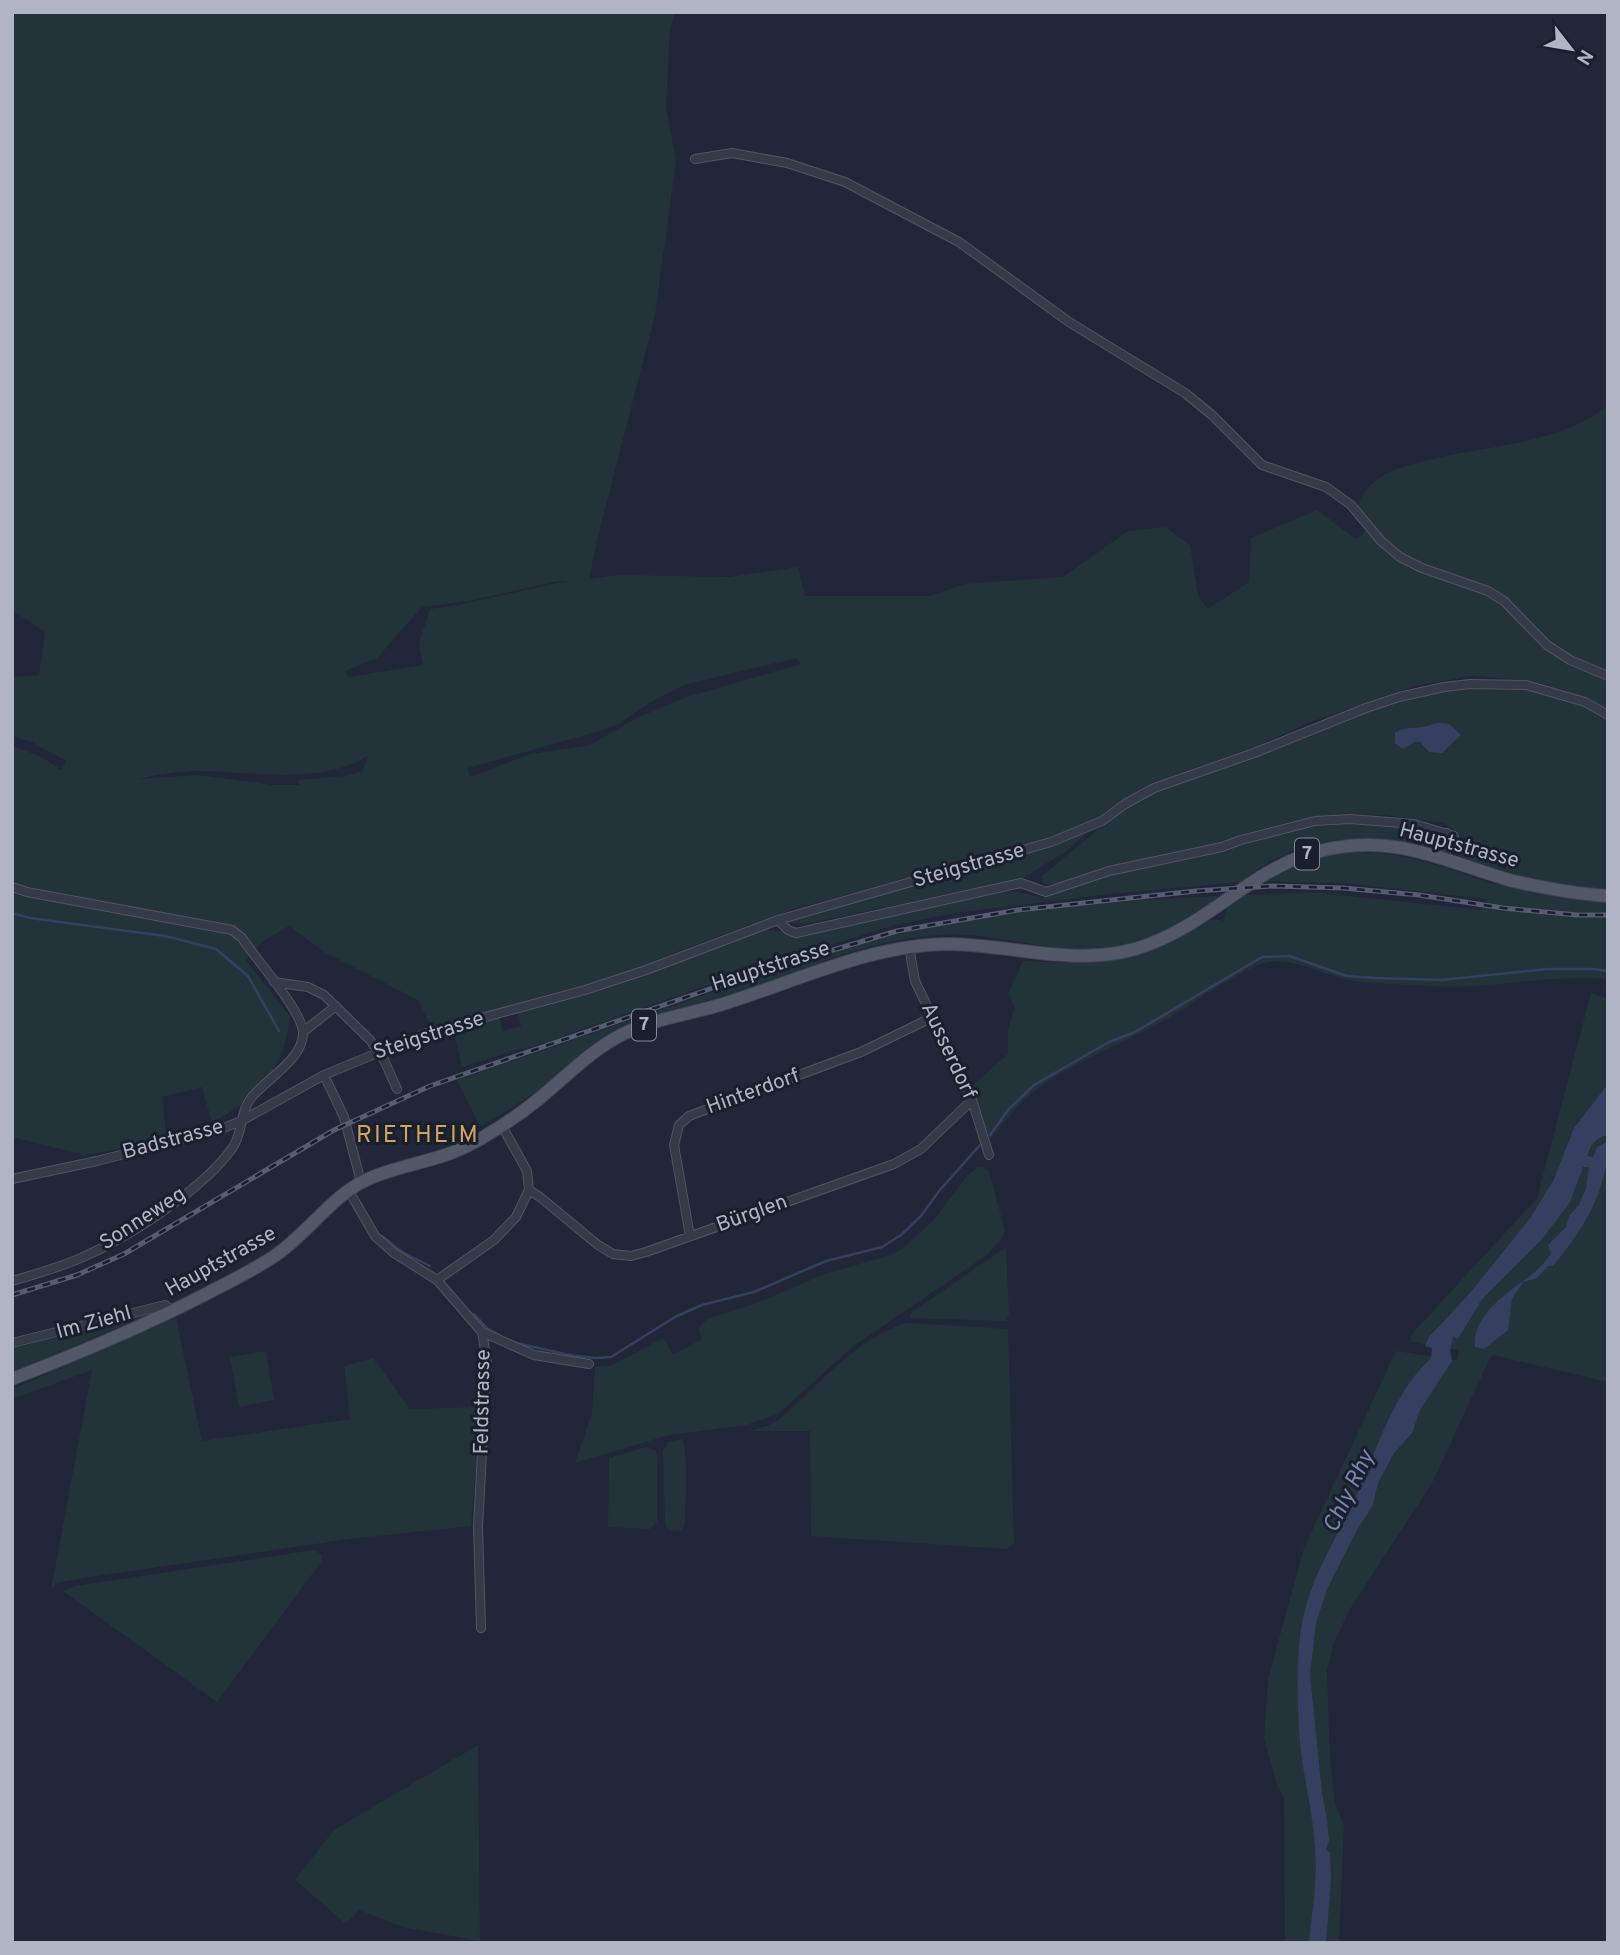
<svg xmlns="http://www.w3.org/2000/svg" width="1620" height="1955" viewBox="0 0 1620 1955" font-family="Overpass,sans-serif">
<style>
.green{fill:#23333a;fill-rule:evenodd}
.water{fill:#354060}
.lines{fill:none;stroke-linecap:round;stroke-linejoin:round}
.stream{stroke:#354060;stroke-width:2.5}
.minor-casing{stroke:#505464;stroke-width:10}
.primary-casing{stroke:#3e4352;stroke-width:14}
.minor{stroke:#353a49;stroke-width:8}
.primary{stroke:#535869;stroke-width:12}
.rail-casing{stroke:#575d70;stroke-width:5}
.rail{stroke:#1a1f2e;stroke-width:2.5;stroke-dasharray:8;stroke-linecap:butt}
.labels{text-anchor:middle;dominant-baseline:central;stroke-width:6;stroke-linejoin:round;paint-order:stroke}
.shield{fill:#1a1f2e;stroke:#838798;stroke-width:2}
.shield-label{font-size:19px;font-weight:bold;fill:#b0b4c5}
.street-label{font-size:21px;fill:#b0b4c5;stroke:#1a1f2e}
.water-label{font-size:23px;font-style:italic;fill:#7886ad;stroke:#1a1f2e}
.quarter-label{font-size:24px;letter-spacing:2px;fill:#d2a55e;stroke:#1a1f2e}
</style>
<rect width="100%" height="100%" fill="#212739"/>
<path class="green" d="M12 12H675L670 30 666 107 676 161 655 315 597 540 589 579 619 575 729 577 798 567 805 596H930L965 584 1063 577 1128 531 1165 527 1190 545 1198 596 1208 609 1249 582 1251 538 1317 510 1356 539 1367 530 1354 519C1358 502 1363 489 1378 479 1393 468 1410 465 1428 460 1488 445 1557 445 1608 406V979C1563 975 1520 983 1475 986 1439 988 1400 984 1363 982 1332 980 1299 958 1270 962 1247 964 1187 1008 1163 1021 1122 1044 1075 1061 1037 1089 1018 1103 1004 1123 990 1140L972 1086 1008 1054V1030L1015 1007 1008 994 1023 961C1062 962 1107 967 1144 952 1168 941 1197 914 1224 921L1227 904 1246 895 1322 893 1481 910 1487 899 1344 883 1265 881C1343 830 1416 857 1496 885L1504 871C1486 866 1460 865 1451 846L1455 842 1505 870 1508 865 1495 860 1444 823 1384 815 1350 814 1316 818 1221 843 1109 867 1058 884H1044L1041 877 1125 807 1159 789 1366 710 1417 695 1468 686 1528 688 1527 680 1472 676 1414 686 1308 723 1258 746 1149 784 1120 801 1099 817 1084 836 1066 851 1022 879 805 924 785 922 1074 835 790 910 674 953 644 966 568 990 431 1026 418 1000 326 953 289 926 262 942 246 960 290 1016C284 1071 259 1096 212 1123L202 1087 162 1097 167 1140 85 1155 12 1137V745L43 758 61 770 66 761 32 742 12 736V677L39 675 45 632 12 610ZM567 581 458 605 430 609 419 643 423 665 349 677 345 671 377 658 422 607 469 601 554 582ZM797 658 801 664 684 698 635 719 590 745 530 754 470 777 468 768 606 729 620 723 651 702 687 684ZM368 756 363 771 346 776 298 780 300 785H272L198 775 138 779C156 775 178 771 197 771 253 771 318 786 368 756Z
M1350 823C1375 825 1425 821 1441 842L1438 847 1432 849 1376 838 1336 840 1308 845 1270 861 1240 882 1101 895 954 913 895 925 754 969 523 1050 522 1048 462 1067 453 1029 499 1016 503 1031 521 1026 518 1012 761 929 805 934 1001 892 1014 891 1043 898 1069 887 1107 876 1224 852 1244 844 1315 825Z
M1219 896C1187 919 1149 942 1110 948 1062 955 1016 938 968 935 934 933 902 939 869 947 833 955 799 972 764 984 713 1001 651 1012 604 1037 584 1047 569 1067 551 1081 529 1098 505 1112 480 1126L457 1080C550 1048 642 1016 734 985 791 966 849 945 907 932 1007 911 1117 900 1219 896Z
M1591 993 1608 999V1382L1493 1355 1490 1358 1432 1483 1350 1609 1334 1642 1327 1670 1330 1759 1335 1803 1344 1826 1339 1943H1285L1284 1798 1277 1785 1264 1739 1268 1679 1304 1548 1396 1351 1457 1360 1459 1350 1411 1342V1335L1537 1198Z
M978 1167H983L989 1171 1005 1230 1002 1238 987 1255 855 1345 778 1414 746 1425 669 1435 575 1463 592 1413 595 1367 613 1365 663 1338 673 1355 702 1339 698 1328 707 1319 757 1303 825 1274 891 1255 903 1248 933 1221 967 1176Z
M1006 1247 1009 1315 1006 1321 910 1318 911 1313Z
M157 1311 12 1372V1347Z
M176 1318 202 1441 350 1419 344 1366 373 1358 410 1409 481 1407 471 1526 349 1539 97 1576 56 1583 51 1590 92 1370 12 1399V1389Z
M909 1323 1008 1329 1014 1543 1007 1549 811 1536 810 1431H749L768 1426 780 1419C812 1390 866 1330 909 1323Z
M266 1351 274 1400 239 1407 230 1357Z
M682 1439C689 1454 685 1504 685 1524L681 1530 671 1531 665 1526 663 1451 668 1442Z
M646 1447 656 1451 657 1459V1522L650 1529 608 1527 609 1458Z
M314 1550 322 1555 321 1562 217 1702 63 1591 75 1586Z
M478 1745 480 1941 402 1927 359 1910 346 1924 295 1880 334 1830Z"/>
<path class="water" d="M1439 723 1449 724 1461 735 1442 753 1429 752 1420 742H1415L1403 749 1395 743V733C1405 726 1411 729 1422 727 1427 727 1433 723 1439 723Z
M1608 1084V1135C1595 1138 1591 1145 1587 1156L1593 1157 1597 1147 1608 1141C1608 1190 1583 1230 1553 1266H1548L1537 1278 1523 1282 1512 1299 1508 1330 1484 1349 1475 1347C1472 1312 1513 1290 1536 1271 1542 1267 1546 1259 1551 1254L1548 1245 1566 1227 1569 1216 1579 1205 1586 1188 1589 1167H1583L1570 1202 1543 1238 1482 1299 1458 1339 1453 1336 1450 1351 1452 1361 1420 1410 1412 1433 1394 1453 1378 1483 1372 1507 1358 1528 1327 1589 1316 1623 1310 1675 1322 1793 1327 1820 1329 1840 1326 1850 1330 1853 1331 1879 1326 1943H1309C1312 1911 1318 1879 1315 1847 1313 1815 1305 1784 1301 1752 1297 1715 1295 1649 1304 1614 1314 1569 1343 1529 1360 1487 1380 1441 1394 1393 1431 1358L1432 1348 1425 1346 1429 1337 1470 1293 1531 1217 1554 1179 1574 1128Z"/>
<g class="lines">
<path class="stream" d="M12 913 30 918 165 936 216 949 248 976 279 1031
M990 1135 1008 1110 1034 1085 1109 1042 1135 1032 1262 957 1289 956 1347 976 1376 978 1441 980 1548 969H1594L1608 971
M382 1236 402 1252 430 1266
M474 1314 487 1328 501 1336
M516 1343 574 1356 596 1358 611 1357 675 1317 702 1305 754 1292 826 1261 882 1247 901 1235 921 1216 939 1191 981 1144"/>
<g class="minor-casing">
<path id="minor" d="M695 159 732 153 787 163 845 182 959 242 1069 322 1185 393 1212 415 1262 465 1326 487 1351 505 1381 541 1400 557 1422 568 1488 591 1504 601 1547 645 1570 660 1608 676
M1444 860 1448 844 1447 833
M12 887 27 892 232 930 242 938C255 958 302 1011 303 1032 304 1059 267 1078 251 1098 240 1112 243 1132 233 1147 205 1188 129 1237 83 1257 61 1267 36 1274 12 1281
M778 920 788 930 796 933 1021 883 1046 892 1109 871 1222 847 1241 840 1315 821 1350 819 1414 824 1454 836
M909 947 915 981 972 1100 989 1155
M274 982 308 987 324 995 370 1040 384 1060 397 1089
M303 1032 336 1006
M324 1075 344 1117 361 1182
M12 1179 97 1161 219 1130 243 1120 324 1075 426 1033 585 990 646 970 778 920 1051 842 1102 821 1125 804 1154 788 1254 753 1366 708 1399 697 1444 687 1470 684 1526 685 1585 702 1608 715
M529 1190 540 1197 598 1245 613 1254 631 1256 646 1252 894 1164 921 1149 972 1100
M349 1191 375 1236 394 1253 437 1280 482 1332 487 1361 478 1527 481 1628
M690 1236 674 1145 679 1125 689 1116 861 1052 933 1017
M437 1280 494 1240 516 1217 529 1190 527 1171 502 1126
M482 1332 534 1355 589 1364
M12 1343 165 1305 173 1311"/>
</g>
<g class="primary-casing">
<path id="primary" d="M12 1379C77 1354 142 1327 204 1295 227 1283 252 1271 273 1257 305 1236 327 1202 360 1183 388 1168 421 1164 451 1153 464 1148 478 1141 490 1133 507 1123 524 1111 540 1098 567 1076 591 1050 623 1034 654 1019 690 1014 723 1004 797 981 872 944 950 944 1017 945 1084 970 1150 944 1233 911 1267 845 1369 845 1418 845 1466 868 1513 881 1544 888 1576 894 1608 896"/>
</g>
<use href="#minor" class="minor"/>
<use href="#primary" class="primary"/>
<g class="rail-casing">
<path id="rail" d="M12 1295 77 1275 124 1254 334 1130 430 1086 756 973 897 931 1018 910 1196 891 1273 886 1343 888 1419 895 1503 908 1577 915H1608"/>
</g>
<use href="#rail" class="rail"/>
</g>
<g class="labels">
<g class="shield">
<rect x="1295" y="838.5" width="24" height="31" rx="5"/>
<rect x="632" y="1009.5" width="24" height="31" rx="5"/>
</g>
<g class="shield-label">
<text x="1307" y="854">7</text>
<text x="644" y="1025">7</text>
</g>
<g class="street-label">
<text transform="translate(1459 846) rotate(15)">Hauptstrasse</text>
<text transform="translate(969 866) rotate(-16)">Steigstrasse</text>
<text transform="translate(771 967) rotate(-18)">Hauptstrasse</text>
<text transform="translate(429 1036) rotate(-18)">Steigstrasse</text>
<text transform="translate(948 1051) rotate(65)">Ausserdorf</text>
<text transform="translate(753 1092) rotate(-20)">Hinterdorf</text>
<text transform="translate(173 1140) rotate(-15)">Badstrasse</text>
<text transform="translate(752 1214) rotate(-20)">Bürglen</text>
<text transform="translate(143 1219) rotate(-33)">Sonneweg</text>
<text transform="translate(221 1262) rotate(-29)">Hauptstrasse</text>
<text transform="translate(94 1323) rotate(-15)">Im Ziehl</text>
<text transform="translate(483 1402) rotate(-89)">Feldstrasse</text>
</g>
<g class="water-label">
<text transform="translate(1350 1492) rotate(-64)">Chly Rhy</text>
</g>
<g class="quarter-label">
<text x="418" y="1136">RIETHEIM</text>
</g>
</g>
<rect width="1620" height="1955" fill="none" stroke="#b0b4c5" stroke-width="28"/>
<g transform="translate(1571 49) rotate(121)" stroke="#1a1f2e" stroke-width="5" paint-order="stroke">
<path d="M0-5L12 26L0 18L-12 26Z" fill="#b0b4c5"/>
<text y="-10" font-size="19" font-weight="bold" text-anchor="middle" fill="#b0b4c5">N</text>
</g>
</svg>
